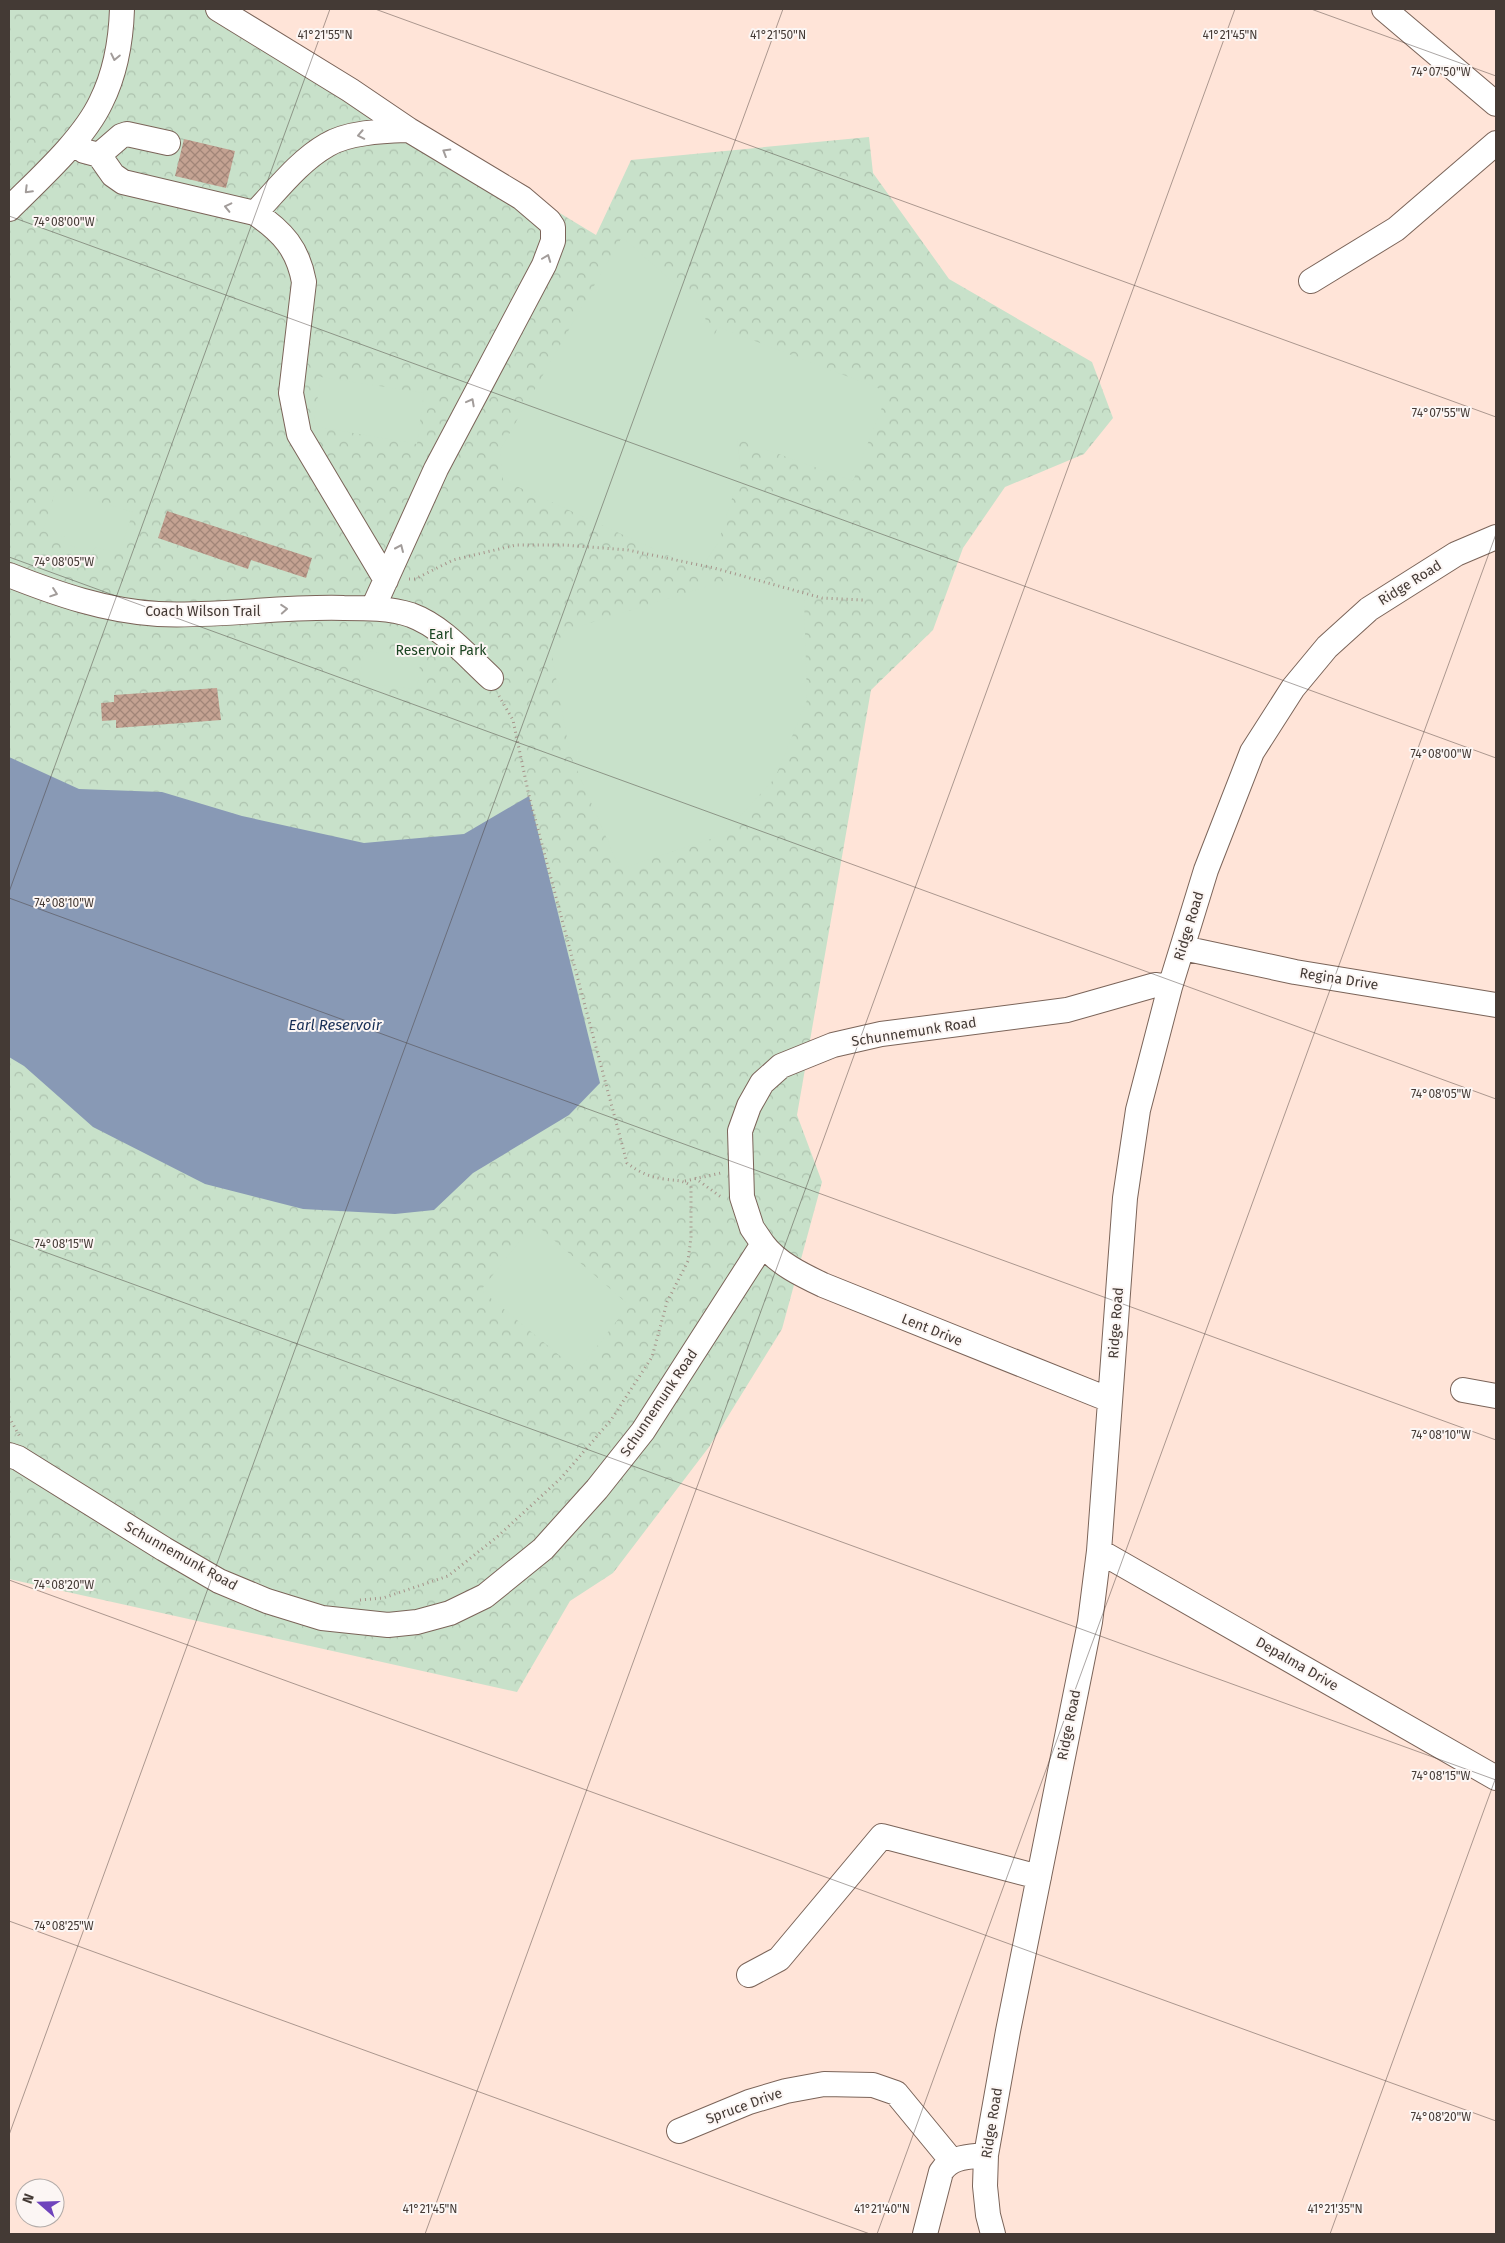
<svg xmlns="http://www.w3.org/2000/svg" width="1505" height="2243" viewBox="0 0 1505 2243" font-family="'Fira Sans',sans-serif">
<style>
.park{fill:url(#park-crowns)}
.pitch{fill:#c8e1ca}
.water{fill:#8899b5}
.building{fill:url(#building-cross-hatch)}
.lines{fill:none;stroke-linecap:round;stroke-linejoin:round}
.minor-casing{stroke:#7b6459;stroke-width:26}
.path{stroke:#a6938a;stroke-width:3;stroke-dasharray:1 4;stroke-linecap:butt}
.minor{stroke:#fff;stroke-width:24}
.oneway{stroke:#a29c9a}
.ticks{fill:none;stroke:#443a35;stroke-width:1;stroke-opacity:0.45}
.labels{text-anchor:middle;dominant-baseline:central;stroke-width:4;stroke-linejoin:round;paint-order:stroke}
.street-label{font-size:14px;fill:#443a35;stroke:#fcf6f4}
.park-label{font-size:14px;fill:#1c4623;stroke:#fcf6f4}
.water-label{font-size:15px;font-style:italic;fill:#172e55;stroke:#fcf6f4}
.ticks-label{font-size:12px;text-anchor:middle;fill:#443a35;stroke:#fcf6f4;stroke-width:4;stroke-linejoin:round;paint-order:stroke}
</style>
<defs>
<pattern id="park-crowns" width="20" height="18" patternUnits="userSpaceOnUse" patternTransform="scale(1.25)"><rect width="20" height="18" fill="#c8e1ca"/><path d="M2 6a3 3 0 1 1 6 0M12 15a3 3 0 1 1 6 0" fill="none" stroke="#adc2ae"/></pattern>
<pattern id="building-cross-hatch" width="8" height="8" patternUnits="userSpaceOnUse" patternTransform="scale(1.25)"><rect width="8" height="8" fill="#c4a292"/><path d="M0 0l8 8M0 8l8-8" fill="none" stroke="#a18578"/></pattern>
</defs>
<rect width="100%" height="100%" fill="#ffe4d8"/>
<path class="park" d="M9 9H222L596 235 631 160 869 137 873 173 949 279 1092 362 1113 418 1084 454 1005 487 963 548 933 630 871 690 797 1115 822 1182 782 1329 709 1447 613 1573 570 1601 517 1692 9 1579Z"/>
<path class="pitch" d="M622 237 701 307 713 339 718 327 888 392 853 481 737 439 741 470 718 543 700 570 503 480 500 450Z
M321 377 424 393 417 444 313 426Z
M56 489 133 512 119 554 97 547 88 552 69 545 65 537 43 531Z
M750 573 804 596 807 700 775 778 723 835 620 869 570 754 552 656 564 631Z
M363 651 421 656 417 689 360 683Z
M534 1223 629 1305 578 1371 481 1290Z"/>
<path class="water" d="M9 757 79 789 162 792 242 816 364 843 464 834 529 796 600 1083 569 1115 473 1173 434 1210 395 1214 303 1209 205 1184 93 1127 24 1066 9 1057Z"/>
<path class="building" d="M184 139 235 151 226 188 175 176Z
M167 511 312 558 306 578 251 560 248 569 158 538Z
M217 688 221 720 116 728V720L102 721 101 703 114 702V695Z"/>
<g class="lines">
<g class="minor-casing">
<path id="minor" d="M218 9 350 90 409 130 522 198 549 221 553 227V241L544 265 436 469 373 608
M1384 9 1496 104
M84 151 99 155 121 136 127 134 168 143
M99 155 113 175 123 182 255 213C277 190 299 161 327 145 348 132 385 131 409 130
M9 209C39 179 83 140 101 102 115 74 121 40 122 9
M255 213C283 232 298 249 304 282L291 393 299 434 386 580
M1311 281 1396 229 1496 143
M9 575C57 594 106 611 158 614 219 617 282 606 344 608 366 608 390 608 411 615 443 627 466 655 491 678
M1183 948 1295 972 1496 1005
M763 1244C777 1263 802 1275 823 1285L1110 1400
M1463 1390 1496 1396
M9 1455 18 1458 164 1549 219 1581 267 1601 322 1618 388 1625 417 1622 450 1613 485 1596 543 1549 597 1489 643 1431 763 1244 752 1228 742 1197 740 1131 749 1106 762 1083 781 1066 833 1045 881 1034 1067 1010 1155 985 1170 987
M1099 1551 1496 1778
M749 1975 779 1959 882 1836 1039 1877
M679 2131 749 2102 786 2091 824 2084 873 2085 896 2093 952 2161
M925 2234 941 2172C951 2156 969 2157 986 2155
M993 2234 988 2215 985 2186 986 2155 1008 2031 1090 1622 1099 1551 1125 1198 1138 1110 1170 987 1206 870 1252 752 1293 688 1327 647 1369 609 1456 554 1496 537"/>
</g>
<path class="path" d="M409 579H415L453 560 516 545H564L628 550 714 568 822 598 863 600
M695 1178 721 1197
M685 1181 721 1173
M9 1417 20 1437
M360 1600 383 1598 448 1576 497 1537 561 1478 611 1420 652 1357 667 1302 688 1261 691 1237V1186C682 1179 674 1181 664 1179 649 1177 639 1172 627 1163L529 796 513 720 499 696"/>
<use href="#minor" class="minor"/>
</g>
<defs><path id="oneway-chevron" d="M-2-3.5L2.5 0L-2 3.5" fill="none" stroke-width="1.6" stroke-linecap="round" stroke-linejoin="round" transform="scale(1.25)"/></defs>
<g class="oneway">
<use href="#oneway-chevron" transform="translate(115 57) rotate(102)"/>
<use href="#oneway-chevron" transform="translate(361 135) rotate(169)"/>
<use href="#oneway-chevron" transform="translate(446 152) rotate(-149)"/>
<use href="#oneway-chevron" transform="translate(28 190) rotate(135)"/>
<use href="#oneway-chevron" transform="translate(228 207) rotate(-167)"/>
<use href="#oneway-chevron" transform="translate(547 258) rotate(-69)"/>
<use href="#oneway-chevron" transform="translate(471 402) rotate(-62)"/>
<use href="#oneway-chevron" transform="translate(400 548) rotate(-66)"/>
<use href="#oneway-chevron" transform="translate(54 593) rotate(19)"/>
<use href="#oneway-chevron" transform="translate(284 609) rotate(-4)"/>
</g>
<path class="ticks" d="M375 9 1496 417M1311 9 1496 76M9 216 1496 758M9 557 1496 1099M9 892 330 9M9 898 1496 1440M9 1239 1496 1780M9 1580 1496 2121M9 1921 870 2234M9 2135 783 9M425 2234 1235 9M877 2234 1496 534M1330 2234 1496 1777"/>
<g class="labels">
<g class="street-label">
<text transform="translate(1410 583) rotate(-32)">Ridge Road</text>
<text x="203" y="611">Coach Wilson Trail</text>
<text transform="translate(1189 926) rotate(-73)">Ridge Road</text>
<text transform="translate(1339 979) rotate(9)">Regina Drive</text>
<text transform="translate(914 1032) rotate(-9)">Schunnemunk Road</text>
<text transform="translate(1116 1323) rotate(-86)">Ridge Road</text>
<text transform="translate(932 1330) rotate(22)">Lent Drive</text>
<text transform="translate(659 1403) rotate(-56)">Schunnemunk Road</text>
<text transform="translate(181 1556) rotate(29)">Schunnemunk Road</text>
<text transform="translate(1297 1664) rotate(30)">Depalma Drive</text>
<text transform="translate(1069 1725) rotate(-79)">Ridge Road</text>
<text transform="translate(744 2106) rotate(-20)">Spruce Drive</text>
<text transform="translate(992 2123) rotate(-81)">Ridge Road</text>
</g>
<g class="park-label">
<text x="441" y="634">Earl<tspan x="441" dy="16">Reservoir Park</tspan></text>
</g>
<g class="water-label">
<text x="335" y="1025">Earl Reservoir</text>
</g>
</g>
<g class="ticks-label">
<text x="325" y="39">41°21'55"N</text>
<text x="778" y="39">41°21'50"N</text>
<text x="1230" y="39">41°21'45"N</text>
<text x="1441" y="76">74°07'50"W</text>
<text x="64" y="226">74°08'00"W</text>
<text x="1441" y="417">74°07'55"W</text>
<text x="64" y="566">74°08'05"W</text>
<text x="1441" y="758">74°08'00"W</text>
<text x="64" y="907">74°08'10"W</text>
<text x="1441" y="1098">74°08'05"W</text>
<text x="64" y="1248">74°08'15"W</text>
<text x="1441" y="1439">74°08'10"W</text>
<text x="64" y="1589">74°08'20"W</text>
<text x="1441" y="1780">74°08'15"W</text>
<text x="64" y="1930">74°08'25"W</text>
<text x="1441" y="2121">74°08'20"W</text>
<text x="430" y="2213">41°21'45"N</text>
<text x="882" y="2213">41°21'40"N</text>
<text x="1335" y="2213">41°21'35"N</text>
</g>
<rect width="1505" height="2243" fill="none" stroke="#443a35" stroke-width="20"/>
<g transform="translate(40 2203) rotate(290)"><circle r="24" fill="#fcf6f4" stroke="#b2aba8"/>
<path d="M0-4L9 19L0 12L-9 19Z" fill="#6f43bc"/>
<text y="-8" font-size="14" font-weight="bold" text-anchor="middle" fill="#443a35">N</text>
</g>
</svg>
